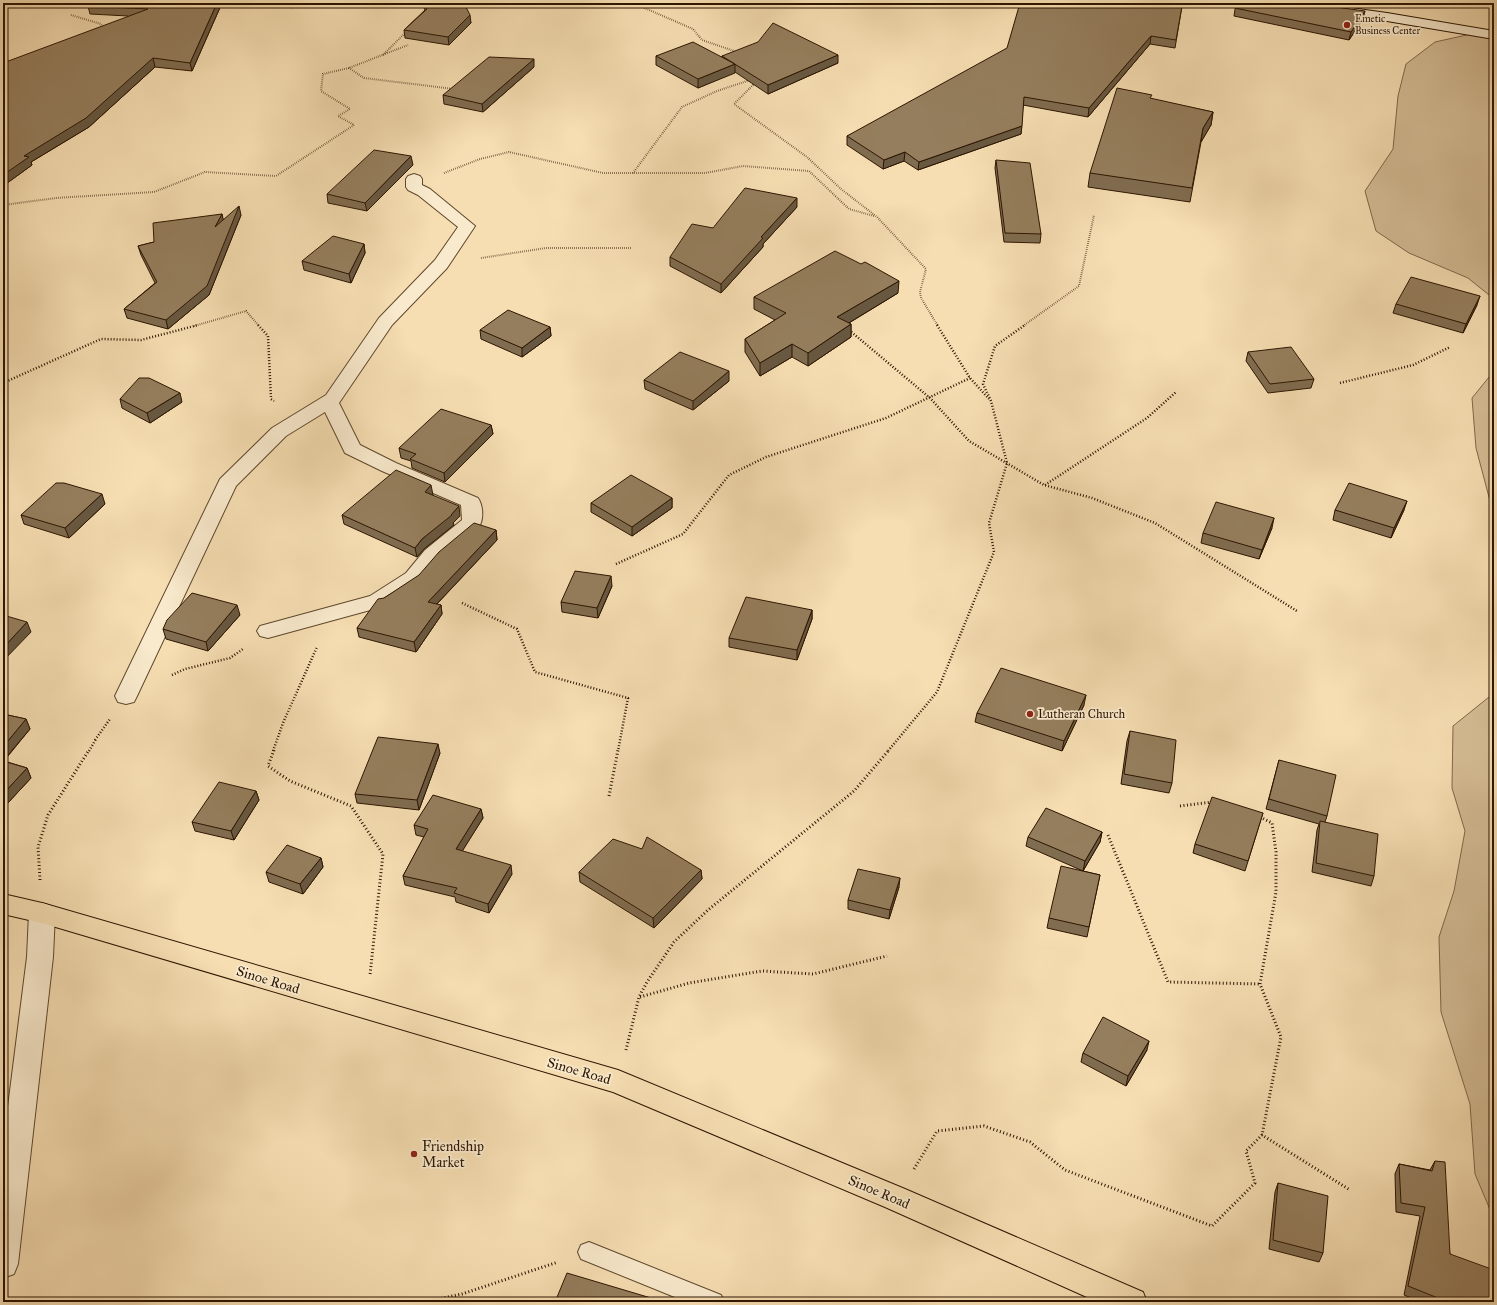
<svg xmlns="http://www.w3.org/2000/svg" width="1497" height="1305" viewBox="0 0 1497 1305" font-family="'IM FELL Great Primer',serif">
<style>
.green{fill:#d4bc94;stroke:#80684a}
.lines{fill:none;stroke-linecap:round;stroke-linejoin:round}
.lane-casing{stroke:#5e472c;stroke-width:2}
.street-casing{stroke:#5e472c;stroke-width:2}
.secondary-casing{stroke:#2c1500;stroke-width:2}
.highway-casing{stroke:#2c1500;stroke-width:2}
.path-far2{stroke:#2c1500;stroke-width:2;stroke-dasharray:0.5 1.5;stroke-linecap:butt}
.path-far1{stroke:#2c1500;stroke-width:2.5;stroke-dasharray:1 2;stroke-linecap:butt}
.path{stroke:#2c1500;stroke-width:3;stroke-dasharray:1 2.5;stroke-linecap:butt}
.lane{fill:#f9eacd;fill-rule:evenodd}
.street{fill:#f9eacd;fill-rule:evenodd}
.secondary{fill:#f9eacd;fill-rule:evenodd}
.highway{fill:#f6deb2;fill-rule:evenodd}
.wall{fill:#806c50;stroke:#2c1500}
.shaded-wall{fill:#685841;stroke:#2c1500}
.building{fill:#957e5d;stroke:#2c1500}
.poi-dot{fill:#8f2418;stroke:#f9eacd;stroke-width:1.5}
.labels{text-anchor:middle;dominant-baseline:central;stroke-width:3.5;stroke-linejoin:round;paint-order:stroke}
.far-poi-label{font-size:10px;fill:#2c1500;stroke:#f9eacd;text-anchor:start}
.poi-label{font-size:12px;fill:#2c1500;stroke:#f9eacd;text-anchor:start}
.near-street-label{font-size:14px;fill:#2c1500;stroke:#f9eacd}
.near-poi-label{font-size:14px;fill:#2c1500;stroke:#f9eacd;text-anchor:start}
</style>
<rect width="100%" height="100%" fill="#f6deb2"/>
<filter id="stains"><feTurbulence type="fractalNoise" baseFrequency=".005" numOctaves="4"/><feColorMatrix values="0 0 0 0 .2 0 0 0 0 .09 0 0 0 0 .02 0 0 0 .5 -.17"/></filter>
<radialGradient id="worn" r=".72"><stop offset=".6" stop-color="#630" stop-opacity="0"/><stop offset="1" stop-color="#630" stop-opacity=".3"/></radialGradient>
<path class="green" d="M1471 34 1494 37V299L1468 278 1409 253 1376 231 1365 191 1393 149 1398 96 1406 64 1435 42Z
M1494 371V516L1476 448 1472 398Z
M1494 693V1219L1475 1174 1470 1104 1441 1012 1439 937 1454 891 1465 831 1452 788 1453 726Z"/>
<g class="lines">
<g class="lane-casing">
<path id="lane" d="M589 1242 721 1295 724 1302H687L581 1259 578 1252 581 1245Z"/>
</g>
<g class="street-casing">
<path id="street" d="M414 174 420 176 422 179V185L430 189 475 226 447 268 392 325 339 403 360 445 396 463 478 498C483 505 484 519 479 527L439 560 420 583 385 606 268 638 260 636 257 631 260 626 370 596 406 573 425 550 462 520 461 505 382 471 345 453 325 412 286 436 236 486 137 696 134 702 126 704 118 702 115 696 220 479 272 428 326 395 379 318 435 260 458 227 418 195 408 190 406 187V179L408 176Z
M42 903 51 906 55 913 53 957 18 1264 14 1274 3 1278V1146L27 957 29 913 33 906Z"/>
</g>
<g class="secondary-casing">
<path id="secondary" d="M1278 3H1315L1387 13 1494 31V39L1387 21 1285 7 1280 6Z"/>
</g>
<g class="highway-casing">
<path id="highway" d="M3 894 42 903 618 1070 905 1189 1143 1292 1147 1302H1098L885 1207 613 1092 42 923 3 914Z"/>
</g>
<path class="path-far2" d="M276 3 293 8
M633 3 693 29 702 40 737 52
M71 15 101 24 103 28
M383 55 406 32
M349 68 364 78 454 89
M756 82 734 104 807 157 841 189 877 217 926 269 920 292 921 298 938 326
M444 173 480 159 509 152 603 173H705L743 166 809 171 849 209 874 216
M633 173 682 107 717 91 750 80
M3 205 56 198 154 192 205 172 276 176 354 125 338 116 350 109 321 91 323 74 349 68 408 45
M481 258 546 248H632
M194 326 246 311 259 326
M1023 326 1079 286 1094 215"/>
<path class="path-far1" d="M258 325 268 336 271 399 274 401
M937 325 970 378 989 399
M849 330 930 398 969 441 1044 485 1092 498 1155 523 1297 611
M3 383 101 339 141 340 198 325
M1340 383 1413 365 1450 347
M1045 485 1147 418 1176 392
M616 564 683 534 729 475 766 457 886 418 970 378
M462 603 517 629 535 672 628 698 618 751
M172 675 185 669 230 658 243 649
M95 740 110 719
M89 751 96 739
M273 751 283 723 317 647
M888 751 937 692 994 552 989 523 1007 463 991 401 983 384 995 346 1025 325"/>
<path class="path" d="M274 750 268 766 290 781 351 806 383 854 370 975
M609 796 618 750
M1180 806 1212 802
M1260 817 1272 823 1276 852V892L1260 984 1281 1037 1262 1135
M1108 835 1168 982 1260 984
M40 880 38 847 48 815 89 750
M640 997 689 983 762 971 813 974 887 956
M626 1050 639 997 647 982 674 942 708 910 854 791 889 750
M914 1169 937 1131 984 1126 1030 1142 1065 1170 1212 1226 1255 1183 1246 1151 1262 1135 1350 1190
M424 1302 462 1294 558 1262"/>
<use href="#lane" class="lane"/>
<use href="#street" class="street"/>
<use href="#secondary" class="secondary"/>
<use href="#highway" class="highway"/>
</g>
<path class="wall" d="M222 3 192 71 155 67 89 127 31 162 32 165 3 186 128 16 90 14 88 6Z
M422 3H464L471 23 449 45 405 38 404 30 425 10Z
M1236 3 1363 19 1349 40 1234 16Z
M1326 3H1363L1362 8Z
M1182 6 1175 48 1150 44 1088 117 1023 105 1021 134 918 170 904 161 883 169 847 145V136Z
M656 56 722 57V56L838 63 768 94 735 72 698 88 656 65Z
M534 67 483 112 444 104 443 95Z
M1151 99 1213 112 1211 125 1201 142 1190 202 1088 187 1090 173Z
M996 160 1041 234 1040 243 1004 242 995 168Z
M413 165 367 211 328 203 327 194Z
M797 207 763 244V247L721 293 670 266V257L713 228Z
M222 214 223 220 241 215 209 295 168 329 127 318 124 309 155 283 141 255 138 246 154 242Z
M364 244 365 253 351 283 304 270 302 261Z
M898 293 849 323 851 324V337L808 366 792 357 760 376 745 352V339L775 320 754 309V297Z
M1396 304 1477 305 1463 333 1393 313Z
M550 327 551 336 522 357 481 339 480 330Z
M1248 352 1314 379 1311 388 1268 393 1246 361Z
M644 380 729 381 693 410 645 389Z
M120 399 182 402 150 423 122 408Z
M491 425 493 434 445 482 412 468 411 461 401 458 399 448Z
M432 495 460 516 453 523 454 525 424 549 417 557 344 524 342 515 433 495Z
M672 498V508L632 536 591 512V503Z
M105 504 69 538 24 524 21 515Z
M1335 510H1404L1391 538 1333 520Z
M1272 528 1259 559 1201 543 1203 533Z
M496 530 497 540 437 604 441 605 442 614 416 652 359 637 357 628 384 598Z
M612 586 598 618 562 612 561 602Z
M812 610V619L797 660 729 647V638Z
M240 615 208 651 166 639 163 629Z
M1084 705 1062 751 975 722 977 713Z
M3 714 26 719 30 729 4 761 27 768 31 778 6 805 3 804Z
M1130 731 1172 783 1169 793 1121 784 1127 741Z
M440 753 419 810 357 803 355 794Z
M1279 760 1327 816 1325 822 1374 876 1371 886 1312 872 1317 830 1319 824 1266 809Z
M256 791 259 800 234 840 195 831 192 822Z
M481 809 483 818 462 851 512 874 489 913 456 902 455 897 405 885 403 876 424 837 416 835 414 825Z
M1263 813 1245 871 1193 853 1195 844Z
M1102 832 1100 842 1083 871 1100 875 1087 937 1047 928 1049 918 1083 871 1026 846 1028 837Z
M321 858 323 867 303 894 269 882 266 872Z
M701 870 702 879 654 928 580 882 579 872Z
M899 887 889 919 848 909V900Z
M1147 1050 1126 1086 1081 1062 1083 1053Z
M1435 1161 1450 1254 1494 1302H1421L1404 1295 1420 1216 1396 1212 1395 1174 1399 1164 1430 1170Z
M1278 1183 1323 1253 1319 1262 1269 1249 1275 1192Z"/>
<path class="shaded-wall" d="M217 3H222L192 71 190 63Z
M1365 11 1363 19 1349 40 1351 32Z
M470 15 471 23 449 45 448 37Z
M1151 36 1150 44 1088 117 1089 108Z
M838 55V63L768 94V85Z
M153 58 155 67 89 127 31 162 32 165 3 186V175L24 156Z
M534 59V67L483 112 482 104Z
M735 64V73L698 88V79Z
M1213 112 1211 125 1201 142 1203 128Z
M1022 126 1021 134 918 170 919 162Z
M905 152 904 161 883 169 884 160Z
M411 156 413 165 367 211 365 203Z
M797 198V207L763 244V247L721 293V284L761 237Z
M239 206 241 215 209 295 168 329 166 320Z
M222 214 224 223 215 227Z
M364 244 365 253 351 283 349 274Z
M899 281 898 293 837 330V317Z
M1480 296 1477 305 1463 333 1466 324Z
M851 324V337L808 366V353Z
M550 327 551 336 522 357V348Z
M792 344V357L760 376V363Z
M729 371V381L693 410V401Z
M180 393 182 402 150 423 147 413Z
M491 425 493 434 445 482 444 473Z
M431 485 433 495 426 501 425 492Z
M102 494 105 504 69 538 65 528Z
M672 498V508L632 536V527Z
M1407 501 1404 510 1391 538 1394 528Z
M459 506 460 516 453 523 454 525 424 549 417 557 415 548 422 539 451 515Z
M1274 518 1272 528 1259 559 1262 550Z
M496 530 497 540 430 611 428 602Z
M611 576 612 586 598 618 597 608Z
M237 605 240 615 208 651 206 642Z
M441 605 442 614 416 652 414 642Z
M812 610V619L797 660V650Z
M27 622 31 632 3 661V648Z
M1086 695 1084 705 1062 751 1064 741Z
M26 719 30 729 3 761V747Z
M438 744 440 753 419 810 417 800Z
M27 768 31 778 6 805 3 797V794Z
M256 791 259 800 234 840 231 831Z
M481 809 483 818 458 858 456 849Z
M1102 832 1100 842 1083 871 1085 861Z
M321 858 323 867 303 894 300 884Z
M511 865 512 874 489 913 488 904Z
M701 870 702 879 654 928 653 918Z
M900 878 899 887 889 919 890 910Z
M1149 1041 1147 1050 1126 1086 1128 1076Z"/>
<path class="building" d="M91 3H217L190 63 153 58 86 118 24 156 29 157 3 175V63L148 9 88 6Z
M424 3H464L470 15 448 37 404 30 427 9Z
M1020 3H1166L1182 6 1176 40 1151 36 1089 108 1024 97 1022 126 919 162 905 152 884 160 847 136 1007 48Z
M1236 3H1306L1365 11 1351 32 1235 8Z
M773 23 838 55 768 85 722 56 758 42Z
M693 42 735 64 698 79 656 56Z
M489 57 534 59 482 104 443 95Z
M1117 88 1152 95 1150 98 1213 112 1203 128 1192 188 1090 173Z
M374 150 411 156 365 203 327 194Z
M996 160 1030 163 1041 234 1005 233Z
M745 188 797 198 761 237 763 238 721 284 670 257 692 224 713 228Z
M239 206 207 286 166 320 124 309 157 282 138 246 154 242 153 223 222 214 215 227Z
M333 236 364 244 349 274 302 261Z
M835 251 861 264 865 262 899 281 837 317 851 324 808 353 792 344 760 363 745 339 786 313 754 297Z
M1411 277 1480 296 1466 324 1396 304Z
M508 310 550 327 522 348 480 330Z
M1291 347 1314 379 1270 384 1248 352Z
M680 352 729 371 693 401 644 380Z
M139 378H149L180 393 147 413 120 399Z
M441 409 491 425 444 473 410 459 416 454 399 448Z
M396 470 431 485 425 492 459 506 451 515H452L422 539 415 548 342 515Z
M631 475 672 498 632 527 591 503Z
M56 483H64L102 494 65 528 21 515Z
M1349 483 1407 501 1394 528 1335 510Z
M1216 502 1274 518 1262 550 1203 533Z
M474 523 496 530 428 602 441 605 414 642 357 628 378 599 384 598 419 575 439 552Z
M575 571 611 576 597 608 561 602Z
M192 593 237 605 206 642 163 629 167 620Z
M746 597 812 610 797 650 729 638Z
M3 615 27 622 3 648Z
M1001 668 1086 695 1064 741 977 713Z
M3 714 26 719 3 747Z
M1130 731 1176 740 1172 783 1124 774Z
M378 737 438 744 417 800 355 794Z
M1279 760 1336 775 1327 816 1269 799Z
M3 761 27 768 3 794Z
M219 782 256 791 231 831 192 822Z
M433 795 481 809 456 849 511 865 488 904 454 893 457 888 403 876 428 829 414 825Z
M1212 797 1263 813 1248 861 1195 844Z
M1046 808 1102 832 1085 861 1028 837Z
M1320 821 1378 834 1374 876 1316 863Z
M647 837 701 870 653 918 579 872 613 839 642 849Z
M287 845 321 858 300 884 266 872Z
M1061 866 1100 875 1089 927 1049 918Z
M858 869 900 878 890 910 848 900Z
M1103 1017 1149 1041 1128 1076 1083 1053Z
M1435 1161 1445 1162 1450 1254 1494 1270V1302H1448L1408 1286 1425 1207 1401 1203 1399 1164 1432 1171Z
M1278 1183 1328 1196 1323 1253 1273 1240Z
M567 1273 651 1298 650 1302H555Z"/>
<g class="poi-dot">
<circle cx="1347" cy="25" r="4"/>
<circle cx="1030" cy="714" r="4"/>
<circle cx="414" cy="1154" r="4"/>
</g>
<g class="labels">
<g class="far-poi-label">
<text x="1355" y="19">Emetic<tspan x="1355" dy="12">Business Center</tspan></text>
</g>
<g class="poi-label">
<text x="1038" y="714">Lutheran Church</text>
</g>
<g class="near-street-label">
<text transform="translate(268 980) rotate(17)">Sinoe Road</text>
<text transform="translate(579 1071) rotate(16)">Sinoe Road</text>
<text transform="translate(879 1192) rotate(23)">Sinoe Road</text>
</g>
<g class="near-poi-label">
<text x="422" y="1146">Friendship<tspan x="422" dy="16">Market</tspan></text>
</g>
</g>
<rect width="1497" height="1305" fill="none" stroke="#f6deb2" stroke-width="16"/>
<rect x="4" y="4" width="1489" height="1297" fill="none" stroke="#2c1500" stroke-width="2"/>
<rect x="8" y="8" width="1481" height="1289" fill="none" stroke="#2c1500"/>
<rect width="100%" height="100%" filter="url(#stains)"/>
<rect width="100%" height="100%" fill="url(#worn)"/>
</svg>
